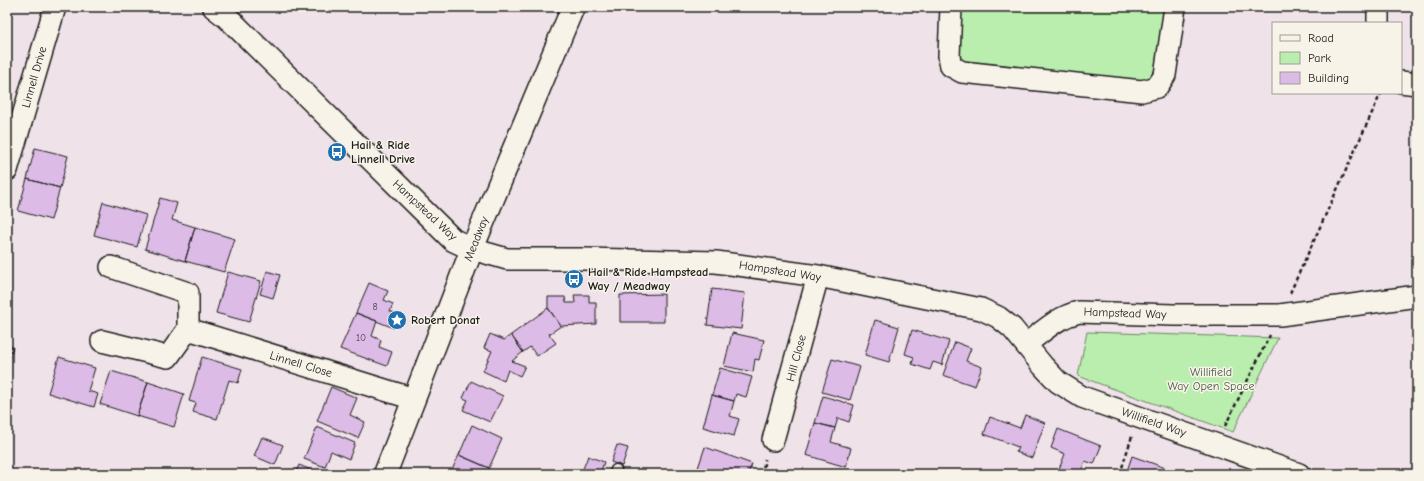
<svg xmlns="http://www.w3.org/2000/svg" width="1424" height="481" viewBox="0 0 1424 481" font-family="'Comic Neue',sans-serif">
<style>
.green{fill:#baeeae;stroke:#6b8565}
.building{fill:#dcbbe7;stroke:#1c1c1c}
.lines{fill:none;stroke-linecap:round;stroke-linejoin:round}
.service-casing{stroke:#1c1c1c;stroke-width:13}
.minor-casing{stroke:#1c1c1c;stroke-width:24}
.tertiary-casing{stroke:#1c1c1c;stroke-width:25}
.path{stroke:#1c1c1c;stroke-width:2.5;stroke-dasharray:4 3;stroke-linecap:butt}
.service{stroke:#f7f3e8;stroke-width:10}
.minor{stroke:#f7f3e8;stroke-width:21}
.tertiary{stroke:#f7f3e8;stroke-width:22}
.labels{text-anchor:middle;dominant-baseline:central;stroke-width:3;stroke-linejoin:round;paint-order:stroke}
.number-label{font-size:10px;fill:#4c444f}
.street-label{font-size:12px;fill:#1c1c1c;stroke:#f7f3e8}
.poi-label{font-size:12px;font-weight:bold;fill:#1c1c1c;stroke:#f7f3e8;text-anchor:start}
.park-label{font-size:12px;fill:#4b5b48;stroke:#f7f3e8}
</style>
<rect width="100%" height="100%" fill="#efe2e8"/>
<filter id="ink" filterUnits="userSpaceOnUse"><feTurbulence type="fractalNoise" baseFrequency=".025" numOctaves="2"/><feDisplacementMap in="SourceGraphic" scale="8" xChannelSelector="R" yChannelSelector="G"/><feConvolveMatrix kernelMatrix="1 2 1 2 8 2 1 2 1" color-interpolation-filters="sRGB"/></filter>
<g filter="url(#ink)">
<path class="green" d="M959 7H1143L1167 10 1153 82 958 62Z
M1087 332 1278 338 1233 432 1078 376Z"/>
<path class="building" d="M35 148 68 156 60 188 27 179Z
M27 179 60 188 51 220 18 211Z
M160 198 177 203 172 220 195 227 185 261 145 249Z
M103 202 146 215 137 247 94 235Z
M195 227 235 239 224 272 185 261Z
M267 271 280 275 273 298 260 294Z
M228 272 261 281 249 322 216 313Z
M369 283 388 291 384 300 393 304 390 311 399 315 394 328 356 313Z
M712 289 745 293 741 329 707 325Z
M664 294V322H620V295Z
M574 295H589V302H596V324L561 326 548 308V297H565L566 303H575Z
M548 308 561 326 549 334 556 343 537 356 530 347 523 352 511 335Z
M356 313 377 321 372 336 381 340 379 347 392 352 387 366 340 349Z
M875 320 899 327 889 362 865 355Z
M912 330 949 341 942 365 933 362 930 370 912 364 914 357 905 354Z
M732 333 764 340 759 360 755 359 753 372 724 366Z
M490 334 504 340 511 335 523 352 512 361 525 366 520 376 508 370 504 381 483 371 492 351 484 348Z
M955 342 971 348 966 361 982 367 975 386 943 375Z
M7 345 13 347 7 367Z
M59 357 95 368 88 391 98 394 94 407 48 393Z
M202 357 242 369 238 383 229 380 217 419 193 412 196 403 189 401Z
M832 359 860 367 850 400 822 392Z
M720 368 752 377 746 397 736 394 734 401 712 395Z
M111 371 148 382 137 416 100 404Z
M471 381 503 396 490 422 463 410 468 400 463 398Z
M148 382 184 394 174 427 137 416Z
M331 387 357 398 350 415 365 422 358 438 317 421Z
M712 395 734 401 730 416 739 419 734 436 703 427Z
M823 396 854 405 849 422 838 418 835 428 815 423Z
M1025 415 1045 423 1032 458 1016 452 1018 447 984 434 990 417 1020 428Z
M815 423 835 428 831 442 851 448 846 467 806 455Z
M472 425 502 439 489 468 459 455Z
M317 427 355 443 349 459 331 451 325 467 304 459Z
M1058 429 1101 446 1094 464 1085 461 1080 474H1072L1059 469 1065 454 1051 448Z
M262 437 283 445 275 465 254 456Z
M617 445 628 448 622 466 611 462Z
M705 447 752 464 748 474H696Z
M459 455 489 468 487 474H450Z
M588 456 604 462 600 474H581Z
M1132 456 1177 472 1176 474H1126Z
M299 465 321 474H295Z
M780 468 802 474H778Z"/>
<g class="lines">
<g class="service-casing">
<path id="service" d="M615 474 616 470"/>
</g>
<g class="minor-casing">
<path id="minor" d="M951 7 949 56 951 66 962 72 1142 91 1157 87 1165 75 1175 7
M1378 23V7
M1401 82 1417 84
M7 170 55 7
M472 249 507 259H584L716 262 818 276 981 309 998 317 1012 328 1043 366 1058 382 1082 397 1299 474
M188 329 414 399
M102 341 168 357 188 329V293L111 267
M1026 344C1044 331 1057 317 1079 312L1173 315H1280L1417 296
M773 440 818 276"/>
</g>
<g class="tertiary-casing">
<path id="tertiary" d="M214 7 228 18 453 240 472 249
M385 474 472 249 573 7"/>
</g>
<path class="path" d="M1290 293 1381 93
M1225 426 1270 335
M762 474 765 459
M1120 474 1132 436"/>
<use href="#service" class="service"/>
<use href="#minor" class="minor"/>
<use href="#tertiary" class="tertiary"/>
</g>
</g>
<defs>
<g id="bus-disc" transform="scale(1)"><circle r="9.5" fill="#1f6fb2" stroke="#f7f3e8"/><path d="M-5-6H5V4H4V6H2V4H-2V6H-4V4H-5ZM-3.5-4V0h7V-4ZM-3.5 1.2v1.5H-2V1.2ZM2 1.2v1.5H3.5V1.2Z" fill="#fff"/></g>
<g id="sight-disc" transform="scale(1)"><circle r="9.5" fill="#1f6fb2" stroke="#f7f3e8"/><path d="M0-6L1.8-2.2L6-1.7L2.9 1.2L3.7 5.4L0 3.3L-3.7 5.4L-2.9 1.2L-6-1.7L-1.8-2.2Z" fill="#fff"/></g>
</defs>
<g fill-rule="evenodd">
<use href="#bus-disc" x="337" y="152"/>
<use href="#bus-disc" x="574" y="279"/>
<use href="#sight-disc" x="397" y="320"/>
</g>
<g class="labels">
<g class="number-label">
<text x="375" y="307">8</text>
<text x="361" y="338">10</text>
</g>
<g class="street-label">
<text transform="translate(34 77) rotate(-74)">Linnell Drive</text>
<text transform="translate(425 210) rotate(43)">Hampstead Way</text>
<text transform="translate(476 239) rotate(-68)">Meadway</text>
<text transform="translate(780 271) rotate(9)">Hampstead Way</text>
<text transform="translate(1125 313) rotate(2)">Hampstead Way</text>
<text transform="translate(796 358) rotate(-75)">Hill Close</text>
<text transform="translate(301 364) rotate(17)">Linnell Close</text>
<text transform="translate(1154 422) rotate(19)">Willifield Way</text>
</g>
<g class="poi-label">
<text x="351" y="145">Hail &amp; Ride<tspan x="351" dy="14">Linnell Drive</tspan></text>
<text x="588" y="272">Hail &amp; Ride Hampstead<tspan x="588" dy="14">Way / Meadway</tspan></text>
<text x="411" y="320">Robert Donat</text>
</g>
<g class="park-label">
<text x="1211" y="372">Willifield<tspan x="1211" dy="14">Way Open Space</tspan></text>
</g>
</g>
<rect width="1424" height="481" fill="none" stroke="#f7f3e8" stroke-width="24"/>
<rect x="12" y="12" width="1400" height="457" fill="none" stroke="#1c1c1c" stroke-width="1.5" filter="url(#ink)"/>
<rect x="1272" y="22" width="130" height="72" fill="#f7f3e8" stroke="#9f9d96"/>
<rect x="1280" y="35" width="20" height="6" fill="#f7f3e8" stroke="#9f9d96"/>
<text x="1308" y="42" font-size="12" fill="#1c1c1c">Road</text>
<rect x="1280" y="52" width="20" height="12" fill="#baeeae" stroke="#9f9d96"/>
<text x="1308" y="62" font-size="12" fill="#1c1c1c">Park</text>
<rect x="1280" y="72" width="20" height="12" fill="#dcbbe7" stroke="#9f9d96"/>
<text x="1308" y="82" font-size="12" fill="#1c1c1c">Building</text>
</svg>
